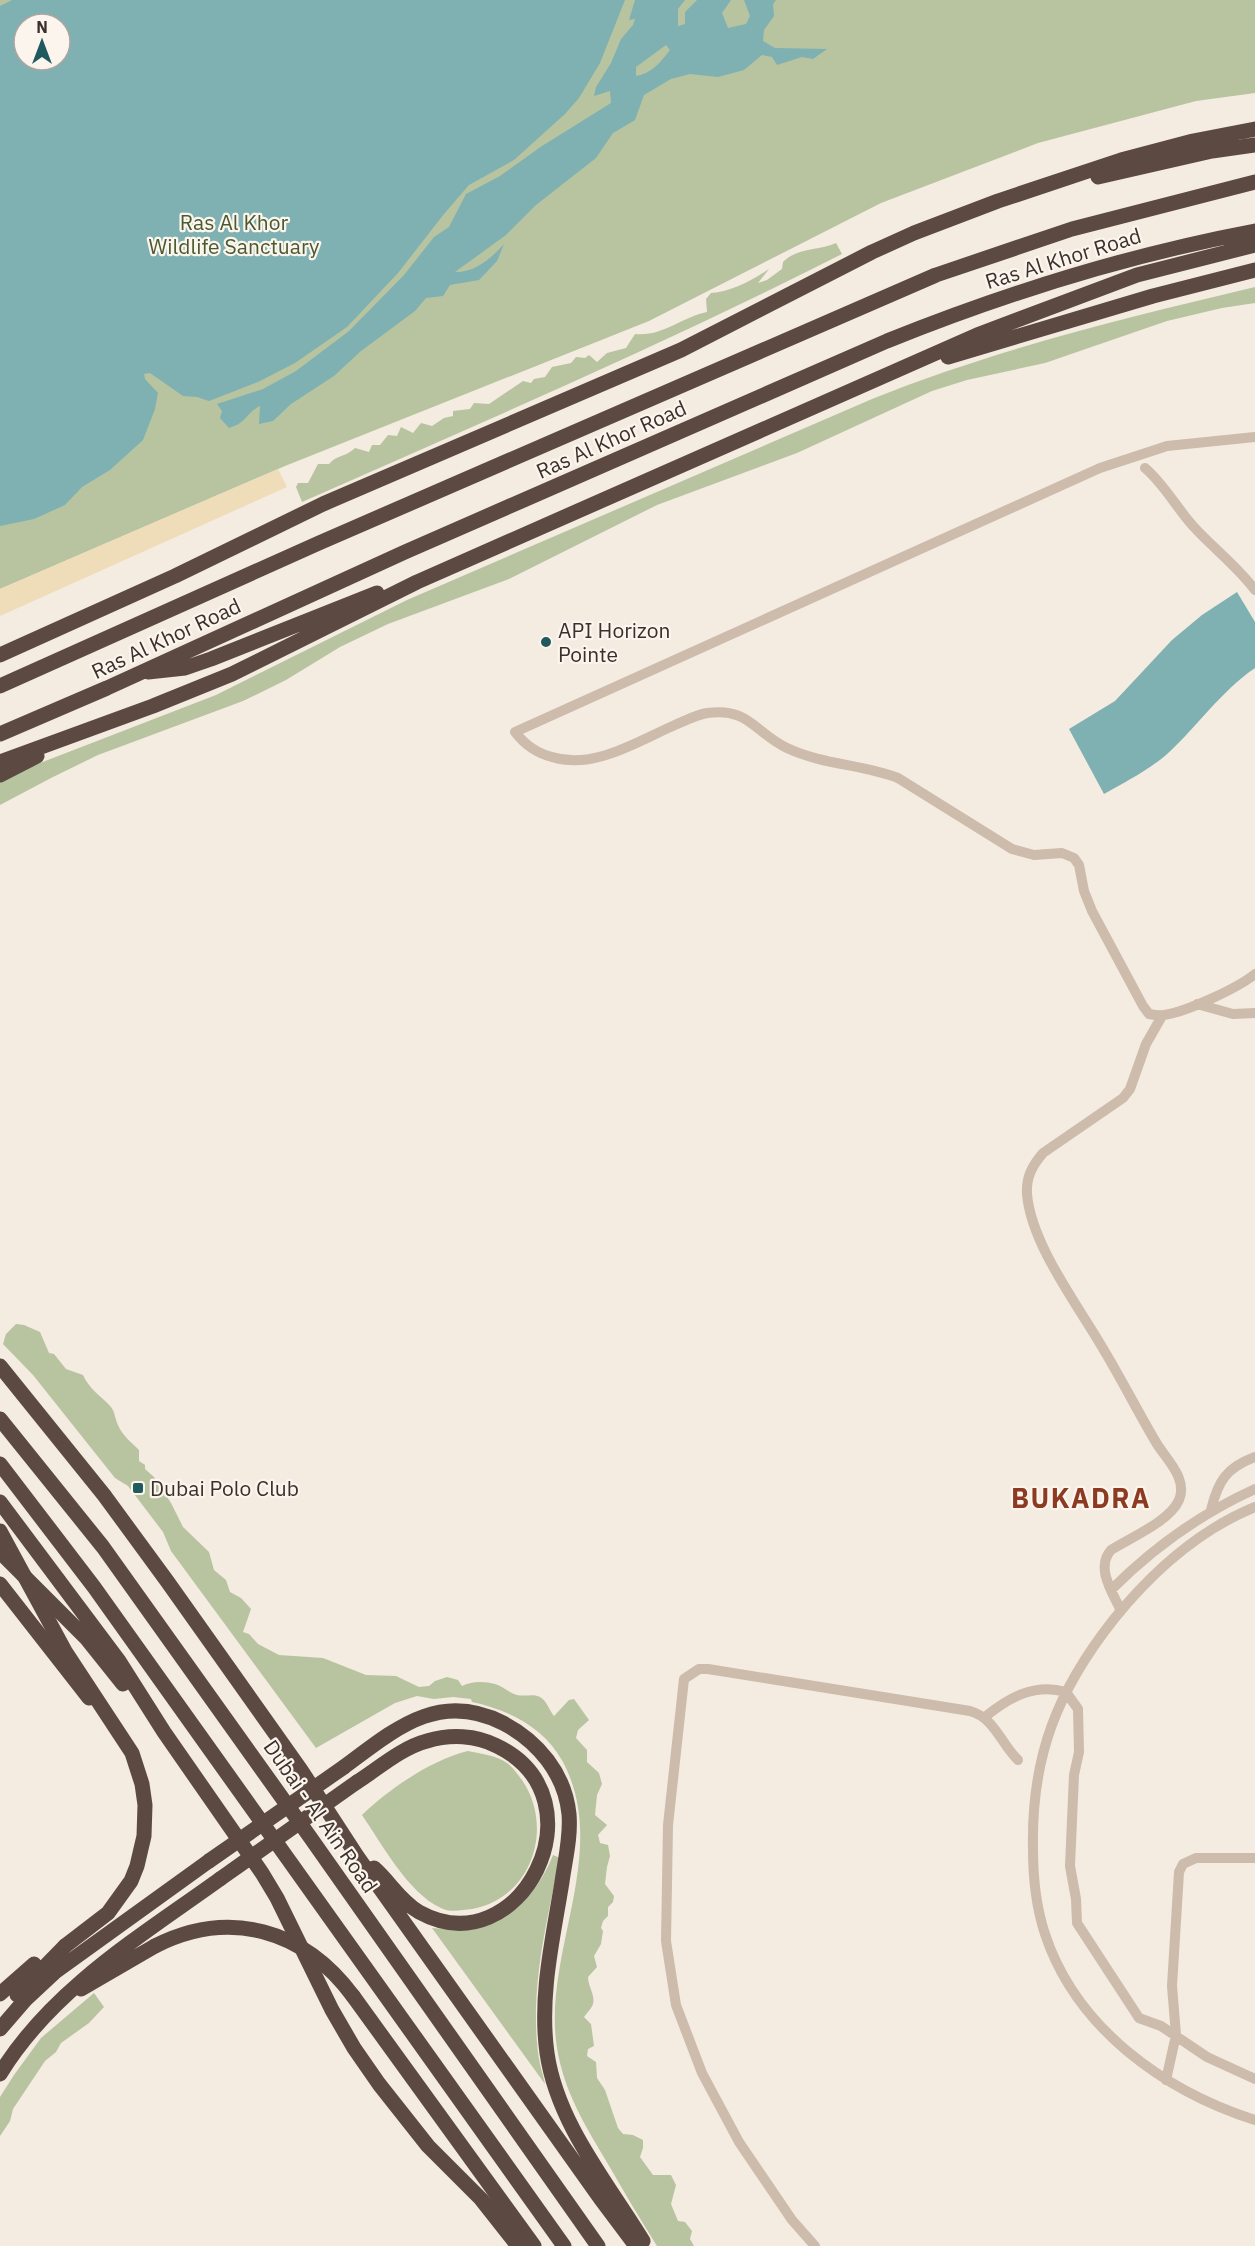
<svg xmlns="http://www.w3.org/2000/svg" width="1255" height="2246" viewBox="0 0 1255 2246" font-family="'IBM Plex Sans',sans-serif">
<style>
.green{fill:#b8c4a0;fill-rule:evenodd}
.sand{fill:#efdcb8}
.water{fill:#7fb0b2;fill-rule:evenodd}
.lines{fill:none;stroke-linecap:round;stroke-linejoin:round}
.minor{stroke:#cdbbac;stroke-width:10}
.highway{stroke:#5c4a42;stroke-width:15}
.highway-bridge{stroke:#5c4a42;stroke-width:15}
.poi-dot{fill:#1f5a5e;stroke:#fbf5ee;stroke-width:2}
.labels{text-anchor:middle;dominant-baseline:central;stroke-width:4.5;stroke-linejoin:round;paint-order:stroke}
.park-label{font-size:21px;fill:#4a5a2e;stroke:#fbf5ee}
.street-label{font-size:21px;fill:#3b302b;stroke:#fbf5ee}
.poi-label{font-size:21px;fill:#3b302b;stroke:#fbf5ee;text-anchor:start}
.district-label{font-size:27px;font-weight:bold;letter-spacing:1.5px;fill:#8c3b22;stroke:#fbf5ee}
</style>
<rect width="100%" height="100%" fill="#f4ebe1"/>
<path class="green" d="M0 0H1255V93L1196 101 1038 143 881 203 649 321 285 466 0 589ZM24 24H60V60H24Z
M836 243 842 254C665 344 483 422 302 502L296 487 298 483H308L318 464H329C338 454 346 457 355 448L369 452 372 445H380L388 435 397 436 401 427 413 433 421 423 432 426 444 418 453 416V411L470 409 474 403 489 404 523 381 531 383 534 379 545 377 552 367 571 363 576 357 585 358 589 355 597 362 607 353 626 348 635 334C662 337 682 317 707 312L706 299 711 293C731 292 753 280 769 269L758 283 767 280 782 269 783 262C798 247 818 251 836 243Z
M1255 287V303L1222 308 1167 321 1045 363 967 380 932 391 797 453 657 505 509 579 388 624 340 647 286 680 243 701 98 755 51 778 0 805V781L22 770 216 695 407 600 872 399C996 349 1125 318 1255 287Z
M16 1324 24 1325 40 1332 49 1353 54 1354 66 1369 83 1375C89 1389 101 1396 111 1407 115 1412 115 1419 118 1425 122 1435 132 1443 139 1450V1461L145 1465V1469L154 1477 171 1503 183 1527 209 1552 214 1570 226 1580 230 1592 241 1598 251 1609 243 1632 249 1634 258 1644 279 1655 323 1658 366 1675 396 1676 419 1687 429 1686 435 1681 447 1677 458 1680 462 1686C471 1681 485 1681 495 1684 503 1686 509 1693 517 1695 524 1697 534 1693 540 1697 547 1701 549 1710 554 1716L569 1700 574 1699 589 1720 578 1730 576 1738 587 1750V1762L599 1773 602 1784 597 1795 595 1815 607 1825 598 1835 600 1843 608 1845 610 1856 607 1867 605 1884 614 1896 613 1902 608 1907V1916L603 1921 601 1928 603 1931 601 1944 594 1956 597 1967 588 1977C588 1988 598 1998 591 2008 589 2011 586 2014 584 2017L591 2024 594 2046 588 2049 587 2056 596 2062 597 2078 605 2090 618 2128 623 2134 633 2135 643 2140V2148L640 2157 653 2175H671L676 2185 671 2204 678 2221 685 2222 692 2231 690 2239 694 2246H657C640 2219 624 2192 608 2164 586 2127 564 2092 557 2048 542 1954 611 1853 563 1762 544 1727 509 1710 472 1702L471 1699 453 1697 434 1699 417 1696 395 1703 316 1748 171 1551 163 1532 128 1486 115 1478 33 1375 3 1344 6 1334Z
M468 1751C481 1754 496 1755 507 1763 513 1767 518 1775 522 1780 555 1828 531 1899 472 1909 462 1910 450 1913 441 1908 408 1893 382 1844 362 1815 389 1789 431 1760 468 1751Z
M553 1855 560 1858C547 1920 530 1988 538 2052 539 2063 543 2074 545 2084L432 1928C490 1935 531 1910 553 1855Z
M94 1993 104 2007 89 2023 61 2043 56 2052 45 2061 13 2109 10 2121 0 2136V2097L14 2075 41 2038Z"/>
<path class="sand" d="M278 469 287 487 0 616V589Z"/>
<path class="water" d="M12 0H625L600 63 579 98 565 114 514 160 469 185 444 214 398 273 347 327 295 363 258 382 209 401 197 397 183 396 150 373 144 374 145 379 158 393 155 409 143 440 110 470 82 487 65 505 34 519 0 526V6ZM24 24H60V60H24Z
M635 0H685L678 9V26L685 24V12L697 0H731L722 13 728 28 746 24 750 16 744 0H776L773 4 774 16 764 30 763 41 775 48 827 49 813 59 802 57 777 65 772 57 762 55 744 70 718 77 690 74 671 79 644 95 635 120 613 133 596 158 536 205 506 235 455 272C474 273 492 258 504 244L497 261 479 280 450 285 443 296 426 298 415 311 361 351 334 376 291 404 273 421 259 424 260 406C246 413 247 423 229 428L220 418 222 411 217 404 263 389 296 371 349 331 404 275 434 237 449 227 466 194 500 176 542 146 611 103 610 91 594 96 596 87 611 63 621 39 633 25 635 19 629 20ZM666 45 670 50C661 62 651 74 636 76V67Z
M1237 592 1255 622V668C1220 692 1197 727 1166 755 1147 771 1125 782 1104 794L1069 729 1115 701 1172 640 1202 615Z"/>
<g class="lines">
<path class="minor" d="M1255 437 1167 446 1100 468 515 732C525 745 536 753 552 757 595 770 638 741 677 724 687 720 696 715 707 713 749 707 755 733 787 748 823 765 862 764 898 778L1012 849 1034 855 1062 853 1074 858 1079 865 1084 891 1092 911 1143 1006 1149 1014C1154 1015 1159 1016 1164 1015 1186 1012 1238 988 1255 974
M1145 468C1164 484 1176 507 1193 526 1213 548 1237 566 1255 590
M1197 1004 1233 1014 1255 1013
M1255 1507C1199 1530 1152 1572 1114 1619 1057 1691 1031 1757 1033 1849 1033 1878 1036 1907 1045 1934 1076 2028 1164 2091 1255 2120
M1211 1510C1218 1481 1226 1468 1255 1457
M1112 1589C1154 1547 1200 1514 1255 1489
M1121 1611C1113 1593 1095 1568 1111 1550 1130 1538 1170 1521 1179 1500 1188 1479 1167 1460 1157 1444 1139 1414 1123 1382 1105 1352 1080 1308 1031 1245 1027 1194 1026 1177 1032 1166 1043 1153L1123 1098 1130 1089 1146 1044 1162 1016
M985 1717C1009 1697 1035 1683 1066 1692L1078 1709 1079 1752 1074 1775 1070 1866 1076 1899 1077 1923 1139 2018 1161 2026 1207 2057 1255 2079
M1166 2080 1176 2035 1172 1986 1179 1872 1183 1864 1196 1858H1255
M815 2246 792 2220 739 2142 702 2073 676 2005 666 1941 668 1825 684 1679 699 1669H708L970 1711C995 1718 1001 1744 1018 1760"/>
<path class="highway" d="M1098 177 1212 151 1255 145
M948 357 1153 296 1255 270
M0 655 175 576 323 504 681 350 872 252 914 233 998 201 1121 160 1193 141 1255 129
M148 672 185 668 211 659 377 593
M0 686 319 543 936 275 1072 229 1255 182
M0 734 107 688 405 552 887 341C1006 293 1128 255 1255 231
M0 762 153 706 232 674 417 582 977 335 1137 275 1255 245
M0 775 37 756
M0 1366 104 1495 167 1581 301 1770 357 1856 600 2198 636 2246
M0 1419 103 1547 310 1837 598 2246
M0 1464 94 1587 564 2246
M0 1502 119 1661 164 1732 262 1873 277 1898 332 2010 354 2048 379 2084 428 2146 481 2199 518 2246
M0 1552 87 1639 123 1684
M0 1584 89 1698
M344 1767C394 1730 438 1690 503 1723 538 1741 565 1774 569 1814 571 1837 565 1860 562 1882 553 1938 539 1996 547 2053 557 2123 607 2182 643 2241
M357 1782C379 1768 401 1748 427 1741 450 1734 476 1735 497 1746 606 1799 520 1968 419 1912 400 1901 390 1882 374 1868
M81 1989 155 1946
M0 1994 34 1964
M17 1995 65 1946
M353 1996 534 2246
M0 2029 25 2000 55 1972 209 1861
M0 2074C52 1989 141 1936 220 1879"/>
<path class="highway-bridge" d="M0 1531 65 1651 132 1753 142 1784 145 1805 144 1836 137 1866 131 1881 108 1913 65 1946
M209 1861 344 1767
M220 1879 357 1782
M155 1946C230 1908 304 1930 353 1996"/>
</g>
<g class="poi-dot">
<circle cx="546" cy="642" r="6"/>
<rect x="132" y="1482" width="12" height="12" rx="3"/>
</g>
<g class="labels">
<g class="park-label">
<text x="234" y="222">Ras Al Khor<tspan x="234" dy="24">Wildlife Sanctuary</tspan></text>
</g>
<g class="street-label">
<text transform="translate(1063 258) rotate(-17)">Ras Al Khor Road</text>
<text transform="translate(611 439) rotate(-24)">Ras Al Khor Road</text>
<text transform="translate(166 638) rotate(-25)">Ras Al Khor Road</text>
<text transform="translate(321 1816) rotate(55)">Dubai - Al Ain Road</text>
</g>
<g class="poi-label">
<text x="558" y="630">API Horizon<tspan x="558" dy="24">Pointe</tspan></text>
<text x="150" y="1488">Dubai Polo Club</text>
</g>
<g class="district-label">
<text x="1081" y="1497">BUKADRA</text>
</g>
</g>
<g transform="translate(42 42)"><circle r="28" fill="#fbf5ee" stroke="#aea6a0" stroke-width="1.5"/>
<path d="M0-4.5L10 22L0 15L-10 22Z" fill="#1f5a5e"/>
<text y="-9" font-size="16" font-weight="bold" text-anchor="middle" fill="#3b302b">N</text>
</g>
</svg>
